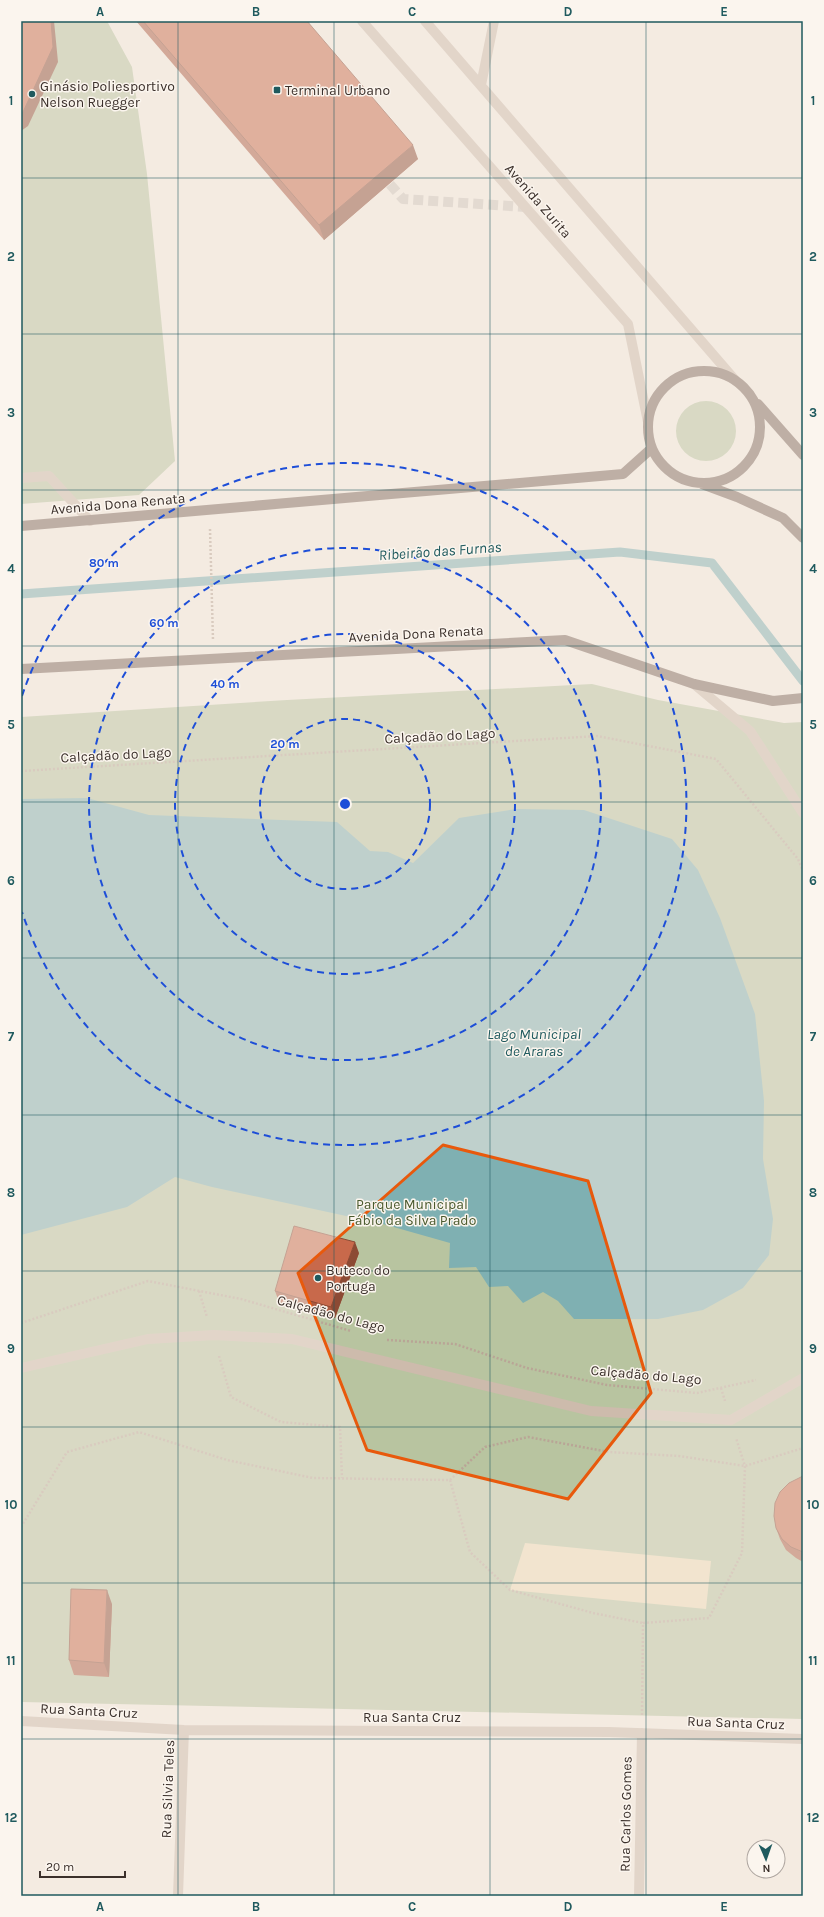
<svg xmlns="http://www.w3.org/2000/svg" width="824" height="1917" viewBox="0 0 824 1917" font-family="Karla,sans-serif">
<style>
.green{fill:#b8c4a0}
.sand{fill:#efdcb8}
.water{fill:#7fb0b2}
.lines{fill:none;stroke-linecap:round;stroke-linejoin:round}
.stream{stroke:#7fb0b2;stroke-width:9}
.minor-tunnel{stroke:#cfc6bd;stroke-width:10;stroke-dasharray:10 5;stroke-linecap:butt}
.path{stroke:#b9a596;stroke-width:2.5;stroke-dasharray:2 2;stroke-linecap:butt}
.minor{stroke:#cdbbac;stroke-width:10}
.major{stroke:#7d675c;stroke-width:10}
.wall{fill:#ac5a40}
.shaded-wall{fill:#8c4a34}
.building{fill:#c8694b;stroke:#8c4a34}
.marked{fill:none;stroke:#e8590c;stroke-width:3;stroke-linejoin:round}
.grid{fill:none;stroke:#1f5a5e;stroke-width:1;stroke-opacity:0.55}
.ring{fill:none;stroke:#1d4ed8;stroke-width:2;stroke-dasharray:7 5}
.poi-dot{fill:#1f5a5e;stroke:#fbf5ee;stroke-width:1.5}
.labels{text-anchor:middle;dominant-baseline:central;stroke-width:3;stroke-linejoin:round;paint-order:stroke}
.poi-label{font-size:14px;fill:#3b302b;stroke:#fbf5ee;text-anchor:start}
.street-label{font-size:14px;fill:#3b302b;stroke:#fbf5ee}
.park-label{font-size:14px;fill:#4a5a2e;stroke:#fbf5ee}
.water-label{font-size:15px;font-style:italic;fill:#1f5a5e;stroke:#fbf5ee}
.centre{fill:#1d4ed8;stroke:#fbf5ee;stroke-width:2}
.ring-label{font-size:12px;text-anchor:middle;font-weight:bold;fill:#1d4ed8;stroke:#fbf5ee;stroke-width:3;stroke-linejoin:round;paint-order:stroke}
.neatline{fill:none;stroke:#1f5a5e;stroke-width:1.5}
.grid-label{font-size:13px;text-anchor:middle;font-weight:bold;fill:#1f5a5e}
</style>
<rect width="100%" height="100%" fill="#f4ebe1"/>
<path class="green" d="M21 21H107L132 67 147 174 175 461 139 495 21 504Z
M676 431a30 30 0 1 1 60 0a30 30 0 1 1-60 0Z
M592 684 658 700 784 723 803 722V1719L21 1702V717L287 700Z"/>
<path class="sand" d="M525 1543 711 1561 706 1609 510 1590Z"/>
<path class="water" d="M87 798 149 815 337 822 370 851 388 852 413 863 459 818 516 809 584 810 672 839 698 870 720 918 755 1014 764 1101 763 1159 773 1219 769 1255 743 1288 703 1310 658 1319H574L558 1301 543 1292 523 1303 508 1286 489 1287 476 1267 449 1268 450 1243 383 1224 212 1187 175 1177 127 1207 21 1235V799Z"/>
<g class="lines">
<path class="stream" d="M21 594 620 552 712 563 803 681"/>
<path class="minor-tunnel" d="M380 173 403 199 525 207"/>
<path class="path" d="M210 529 213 640
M21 771 597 736 716 759 798 859 803 871
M199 1291 207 1317
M21 1323 148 1281 241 1299 351 1331
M387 1340 455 1344 527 1368 607 1385 697 1393 756 1380
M219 1356 231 1397 281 1422 340 1427 342 1478
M721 1388 725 1401
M450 1480 485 1447 528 1437 609 1452 679 1456 745 1466 803 1448
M21 1527 67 1452 139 1432 227 1460 313 1478 450 1480 470 1552 510 1590 593 1613 643 1623
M642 1715 643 1623 709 1618 742 1553 745 1466 736 1438"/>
<path class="minor" d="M362 21 628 324 648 422
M425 21 735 380
M481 85 494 21
M21 478 49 476 90 521
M694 684 750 731 803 813
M21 1368 148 1339 214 1335 292 1339 591 1411 731 1420 803 1378
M21 1721 184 1730 609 1732 803 1739
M178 1896 184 1730
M639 1896 642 1733"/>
<path class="major" d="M648 427a56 56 0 1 1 112 0a56 56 0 1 1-112 0Z
M758 404 803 455
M702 484 737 497 783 518 803 538
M21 526 623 474 652 448
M21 669 565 640 694 684 773 701 803 698"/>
</g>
<path class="wall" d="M136 21H307L418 159 324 240Z
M359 1253 335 1318 279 1302 275 1291Z
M803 1476V1562L796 1558 786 1550 780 1539 776 1528Z
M112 1604 109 1677 74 1675 69 1660Z"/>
<path class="shaded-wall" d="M51 21H54L58 62 28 126 21 131V113Z
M413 145 418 159 324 240 319 225Z
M355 1242 359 1253 335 1318 331 1307Z
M107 1590 112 1604 109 1677 104 1663Z"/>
<path class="building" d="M21 21H51L53 47 23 112 21 113Z
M143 21H307L413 145 319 225Z
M294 1226 355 1242 331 1307 275 1291Z
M803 1476V1552L791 1547 782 1539 776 1528 774 1516 775 1503 780 1492 789 1483Z
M71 1589 107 1590 104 1663 69 1660Z"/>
<path d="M0 0H824V1917H0ZM443 1145 588 1181 651 1393 568 1499 367 1450 298 1273Z" fill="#f4ebe1" fill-opacity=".55" fill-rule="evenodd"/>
<path class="marked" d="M443 1145 588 1181 651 1393 568 1499 367 1450 298 1273Z"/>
<path class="grid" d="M178 21V1896M334 21V1896M490 21V1896M646 21V1896M21 178H803M21 334H803M21 490H803M21 646H803M21 802H803M21 958H803M21 1115H803M21 1271H803M21 1427H803M21 1583H803M21 1739H803"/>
<g class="ring">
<circle cx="345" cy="804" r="85"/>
<circle cx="345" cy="804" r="170"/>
<circle cx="345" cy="804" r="256"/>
<path d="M22 696A341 341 0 1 1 22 912"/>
</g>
<g class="poi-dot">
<rect x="273" y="86" width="8" height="8" rx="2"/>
<circle cx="32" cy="94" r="4"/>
<circle cx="318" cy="1278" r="4"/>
</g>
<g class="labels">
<g class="poi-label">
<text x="40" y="86">Ginásio Poliesportivo<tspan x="40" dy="16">Nelson Ruegger</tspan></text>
<text x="285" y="90">Terminal Urbano</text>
<text x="326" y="1270">Buteco do<tspan x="326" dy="16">Portuga</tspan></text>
</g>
<g class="street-label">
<text transform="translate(538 201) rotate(49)">Avenida Zurita</text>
<text transform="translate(118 504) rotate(-5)">Avenida Dona Renata</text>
<text transform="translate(416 634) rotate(-3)">Avenida Dona Renata</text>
<text transform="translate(440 736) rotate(-3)">Calçadão do Lago</text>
<text transform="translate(116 755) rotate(-3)">Calçadão do Lago</text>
<text transform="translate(331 1314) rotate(15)">Calçadão do Lago</text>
<text transform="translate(646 1375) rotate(5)">Calçadão do Lago</text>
<text transform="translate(89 1711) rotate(3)">Rua Santa Cruz</text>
<text x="412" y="1717">Rua Santa Cruz</text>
<text transform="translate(736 1723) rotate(2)">Rua Santa Cruz</text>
<text transform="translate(168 1789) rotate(-88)">Rua Silvia Teles</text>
<text transform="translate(626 1814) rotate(-89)">Rua Carlos Gomes</text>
</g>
<g class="park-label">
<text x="412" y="1204">Parque Municipal<tspan x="412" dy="16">Fábio da Silva Prado</tspan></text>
</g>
<g class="water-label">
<text transform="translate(440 551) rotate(-4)">Ribeirão das Furnas</text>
<text x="534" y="1034">Lago Municipal<tspan x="534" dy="17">de Araras</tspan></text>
</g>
</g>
<circle cx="345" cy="804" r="6" class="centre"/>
<g class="ring-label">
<text x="104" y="567">80 m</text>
<text x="164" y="627">60 m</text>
<text x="225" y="688">40 m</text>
<text x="285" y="748">20 m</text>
</g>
<rect width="824" height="1917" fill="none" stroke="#fbf5ee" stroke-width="44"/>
<g transform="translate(766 1859) rotate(178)"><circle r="19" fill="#fbf5ee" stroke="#aea6a0"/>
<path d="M0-3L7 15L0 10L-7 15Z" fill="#1f5a5e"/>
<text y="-6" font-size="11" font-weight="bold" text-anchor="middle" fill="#3b302b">N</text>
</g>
<path d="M40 1871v6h85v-6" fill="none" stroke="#3b302b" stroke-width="2"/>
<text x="46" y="1871" font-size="12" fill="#3b302b" stroke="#fbf5ee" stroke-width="3" paint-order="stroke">20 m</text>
<rect x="22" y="22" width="780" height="1873" class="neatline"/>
<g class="grid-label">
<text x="100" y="16">A</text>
<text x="256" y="16">B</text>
<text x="412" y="16">C</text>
<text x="568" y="16">D</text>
<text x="724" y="16">E</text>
<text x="11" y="105">1</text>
<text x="813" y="105">1</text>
<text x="11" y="261">2</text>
<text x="813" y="261">2</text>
<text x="11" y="417">3</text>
<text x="813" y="417">3</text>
<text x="11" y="573">4</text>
<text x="813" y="573">4</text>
<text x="11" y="729">5</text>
<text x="813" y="729">5</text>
<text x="11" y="885">6</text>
<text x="813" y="885">6</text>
<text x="11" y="1041">7</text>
<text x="813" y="1041">7</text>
<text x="11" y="1197">8</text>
<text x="813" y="1197">8</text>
<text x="11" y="1353">9</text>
<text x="813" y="1353">9</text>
<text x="11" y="1509">10</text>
<text x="813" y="1509">10</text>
<text x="11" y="1665">11</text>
<text x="813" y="1665">11</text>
<text x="11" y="1822">12</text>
<text x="813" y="1822">12</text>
<text x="100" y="1911">A</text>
<text x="256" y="1911">B</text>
<text x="412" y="1911">C</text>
<text x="568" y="1911">D</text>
<text x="724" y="1911">E</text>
</g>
</svg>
